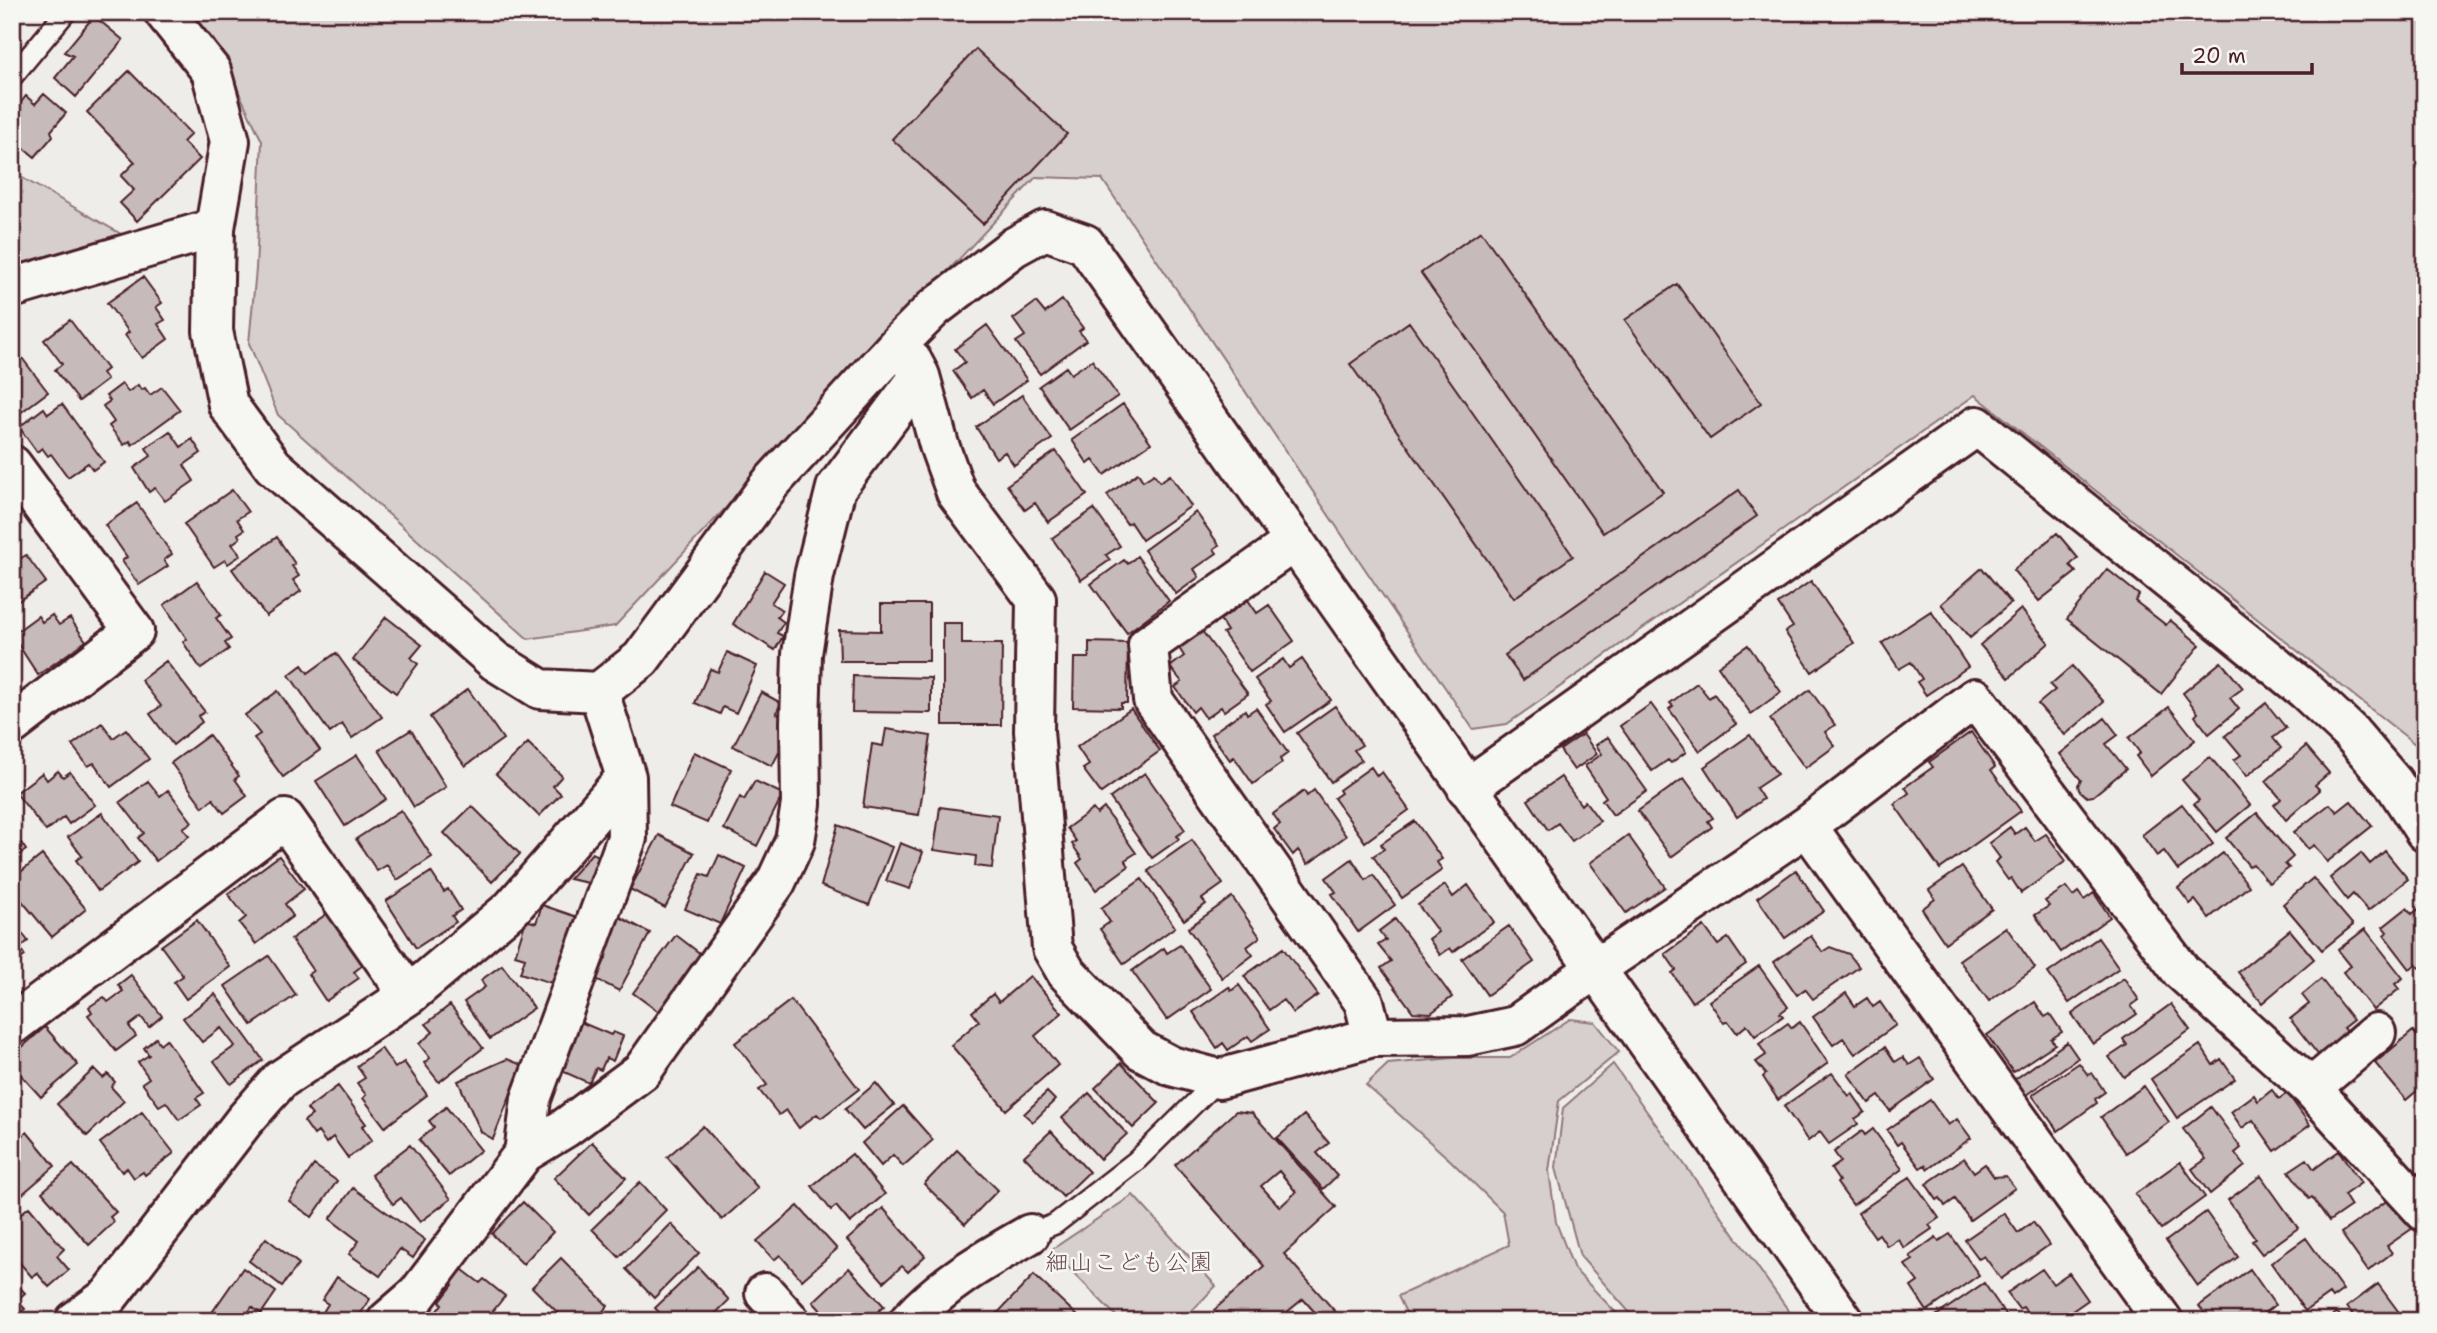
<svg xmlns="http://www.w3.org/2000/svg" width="2437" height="1333" viewBox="0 0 2437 1333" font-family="'Shantell Sans','Klee One',sans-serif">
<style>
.green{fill:#d7cfce;stroke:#90777c;stroke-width:2}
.building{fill:#c6babb;stroke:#4a1f2b;stroke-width:2;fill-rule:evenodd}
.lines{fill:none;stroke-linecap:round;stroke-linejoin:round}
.lane-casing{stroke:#4a1f2b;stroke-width:24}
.street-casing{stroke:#4a1f2b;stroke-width:44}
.secondary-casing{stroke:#4a1f2b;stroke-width:44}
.lane{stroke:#f6f6f2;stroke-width:19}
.street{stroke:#f6f6f2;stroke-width:38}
.secondary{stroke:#f6f6f2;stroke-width:38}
.labels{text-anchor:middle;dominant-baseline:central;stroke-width:5;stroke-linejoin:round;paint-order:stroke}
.park-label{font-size:24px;fill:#6d4b54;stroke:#f6f6f2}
</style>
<rect width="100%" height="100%" fill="#efedea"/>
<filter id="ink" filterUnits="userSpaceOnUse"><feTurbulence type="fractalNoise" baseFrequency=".0143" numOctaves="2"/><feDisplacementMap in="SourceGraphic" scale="14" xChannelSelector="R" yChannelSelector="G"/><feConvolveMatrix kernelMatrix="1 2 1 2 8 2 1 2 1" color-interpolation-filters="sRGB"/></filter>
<g filter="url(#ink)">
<path class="green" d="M188 12H2425V752L1975 395 1507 724 1473 729 1102 179 1036 177 615 626 528 639 278 415 249 343 256 269 262 141 214 40Z
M12 172 121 234 12 266Z
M1570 1019 1595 1022 1619 1052 1559 1101 1549 1171 1556 1222 1574 1269 1624 1321H1410L1398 1296 1509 1245 1503 1212 1450 1160 1366 1085 1388 1064 1453 1058H1510Z
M1613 1064 1796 1321H1637L1580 1256 1556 1168 1563 1108Z
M1133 1195 1216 1286 1182 1321H1121L1051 1250Z"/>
<path class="building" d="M94 16 123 40 76 97 55 78 73 56 64 52Z
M976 49 1067 134 983 224 892 139Z
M129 71 191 134 183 142 200 159 137 221 120 203 134 190 121 176 135 162 87 112Z
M44 94 66 113 51 131 53 136 35 157 19 144 12 152V103L18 106 26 96 35 104Z
M1481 231 1663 492 1603 533 1421 273Z
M143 277 162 303 156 307 165 320 158 324 168 339 142 358 125 335 129 332 107 303Z
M1677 284 1761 403 1710 439 1625 320Z
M1062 300 1083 328 1079 331 1086 340 1040 374 1016 342 1025 336 1013 319 1036 302 1045 313Z
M70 320 107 369 102 373 107 380 79 401 55 370 62 364 44 340Z
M1409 322 1573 556 1514 598 1350 364Z
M987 325 1027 380 993 404 983 390 972 398 953 371 965 362 955 349Z
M19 354 48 392 12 419V359Z
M1092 360 1118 396 1069 430 1039 386 1066 367 1071 374Z
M122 384 128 392 138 385 141 390 145 388 150 395 162 387 180 410 132 445 130 441 124 445 109 426 114 422 103 406 110 401 106 396Z
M1022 395 1052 439 1014 465 1005 452 996 458 976 427Z
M62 404 104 462 93 470 88 463 68 477 51 454 48 456 42 448 37 452 19 427 44 408 48 414Z
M1123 404 1151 443 1104 475 1093 460 1088 464 1072 440Z
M170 431 181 447 192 439 201 453 184 465 194 481 165 501 155 488 149 492 134 468 151 456 146 448Z
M1056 451 1087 495 1048 522 1035 503 1025 510 1007 485Z
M1138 473 1143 481 1154 474 1160 482 1170 475 1191 506 1142 540 1130 522 1127 524 1107 495Z
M232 490 248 512 237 519 244 530 238 534 240 538 232 544 241 555 228 564 225 560 214 567 184 524Z
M1739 490 1757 516 1523 680 1505 655Z
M137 503 172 554 164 560 168 566 139 585 122 561 127 557 105 525Z
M1094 509 1120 546 1106 555 1110 560 1081 580 1052 538Z
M1196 512 1219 545 1214 549 1217 553 1194 569 1199 577 1176 594 1144 550Z
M2057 533 2078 558 2070 565 2076 572 2039 601 2013 570Z
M277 537 295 564 292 566 299 576 293 580 301 591 266 616 232 569Z
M26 555 46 582 14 604 12 601V564Z
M1137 556 1169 601 1127 633 1091 584 1124 560 1128 564Z
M1982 568 2011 603 1970 638 1941 604Z
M2107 569 2139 595 2135 601 2166 625 2170 620 2200 645 2161 694 2067 619Z
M765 571 784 583 771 603 782 610 777 617 784 622 777 633 783 636 775 650 733 624Z
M197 581 221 615 216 618 231 639 225 643 229 649 201 669 183 642 187 639 164 605Z
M1811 581 1854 643 1812 672 1785 632 1793 627 1778 604Z
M1248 600 1257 613 1269 605 1294 641 1250 672 1223 633 1227 631 1220 620Z
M881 604H929V661H840L839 630 881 631Z
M2021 609 2049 643 2009 678 1980 645Z
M1931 611 1968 667 1926 695 1917 682 1922 679 1911 662 1899 669 1882 643Z
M52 615 59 625 70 618 86 641 38 675 12 635 38 616 42 622Z
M386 617 422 645 411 658 418 664 396 693 353 660Z
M943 623H962V644H1002L1001 725H943Z
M1202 631 1248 694 1224 711 1221 707 1206 718 1198 707 1193 712 1175 687 1182 682 1170 667 1184 656 1179 648Z
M1089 642 1128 643 1127 703H1121V708L1073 707 1074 658H1089Z
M1748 645 1781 692 1751 714 1718 666Z
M727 652 757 666 736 713 723 707 720 714 695 703 710 669 718 672Z
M336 653 382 717 352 738 342 724 330 733 289 675 302 665 308 673Z
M1283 659 1289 668 1302 659 1331 700 1285 732 1266 704 1271 701 1255 679Z
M166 661 205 712 198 716 202 722 173 745 150 714 161 706 141 680Z
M2221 662 2243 688 2230 698 2239 709 2209 734 2195 716 2198 713 2183 693Z
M2072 666 2104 702 2065 735 2038 704 2055 690 2050 685Z
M853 676 931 678V713L852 712Z
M1697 683 1709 698 1714 694 1736 724 1700 751 1669 709 1673 706 1670 703Z
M468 689 503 739 465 766 430 717Z
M1810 690 1835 725 1825 732 1835 746 1805 768 1770 719Z
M278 691 320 750 283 777 254 738 260 734 245 715Z
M761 692 781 703 776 713 787 719 789 733 772 766 733 746Z
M2266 703 2286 728 2273 738 2281 748 2247 776 2234 760 2241 755 2225 736Z
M1651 704 1686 752 1671 763 1668 760 1652 771 1620 726Z
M1335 706 1362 745 1354 750 1362 760 1331 782 1297 733Z
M2169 707 2195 740 2151 776 2136 756 2140 753 2129 738Z
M1256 708 1288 753 1280 759 1282 763 1253 784 1234 757 1230 760 1211 734 1245 710 1247 714Z
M1131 709 1160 751 1101 793 1083 769 1089 765 1077 747Z
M2105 718 2118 735 2106 744 2126 769 2093 796 2087 797 2079 790 2078 785 2081 780 2060 754Z
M102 723 113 738 126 729 149 759 111 787 94 763 88 766 72 745Z
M886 729 931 736 919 815 863 807 872 744 883 746Z
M411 730 446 787 414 807 379 750Z
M1971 732 1995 767 1991 770 2021 811 1940 869 1894 804 1909 793 1905 787 1933 767 1929 762Z
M1583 734 1597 754 1574 770 1560 750Z
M209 735 239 776 235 779 247 796 224 813 213 799 203 807 171 763Z
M1750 735 1777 774 1756 788 1763 799 1737 817 1704 767Z
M1608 737 1647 791 1613 815 1602 800 1606 797 1585 766 1602 754 1596 745Z
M528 743 562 776 553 786 561 794 539 816 496 774Z
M2306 746 2329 773 2315 785 2320 790 2286 820 2274 805 2281 799 2266 781Z
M694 752 731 769 707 823 670 807Z
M357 755 386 799 345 826 316 781Z
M2210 757 2250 805 2217 832 2194 804 2199 800 2182 780Z
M1371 767 1377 776 1382 772 1409 810 1365 842 1334 798 1341 793 1339 790Z
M58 771 63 777 70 772 95 805 69 824 64 817 46 831 16 793 42 773 47 780Z
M1145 773 1185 830 1177 836 1179 839 1152 858 1110 798Z
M1561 777 1581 805 1585 801 1600 821 1572 841 1558 823 1548 830 1528 800Z
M1684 778 1713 818 1708 821 1712 827 1671 857 1638 811Z
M148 781 160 796 168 790 192 822 183 828 189 836 156 861 138 838 144 833 120 802Z
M755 781 783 794 757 846 724 829 740 797 744 800Z
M1314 790 1346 836 1308 864 1298 850 1293 855 1274 829 1280 824 1273 814 1304 791 1307 796Z
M2351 801 2372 826 2327 862 2314 845 2308 849 2294 832 2330 804 2337 812Z
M2182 804 2213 844 2178 870 2164 851 2157 856 2142 835Z
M472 806 520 854 492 882 444 833Z
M940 807 998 815 992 868 975 866 976 856 934 850Z
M1104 808 1136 853 1125 860 1129 866 1096 890 1077 863 1082 859 1072 844 1076 841 1067 828 1093 809 1097 814Z
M401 810 432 857 397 880 387 865 377 871 356 839Z
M102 813 138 862 98 891 76 860 82 856 68 837Z
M2257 813 2293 857 2285 864 2289 868 2269 883 2253 864 2249 866 2226 838Z
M1415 821 1442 859 1437 862 1442 870 1402 898 1373 856 1384 849 1381 844Z
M838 825 892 847 869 905 821 886Z
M2010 827 2015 834 2025 827 2035 841 2046 834 2066 861 2021 893 2011 878 2008 880 1995 862 2000 858 1989 843Z
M12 830 26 850 12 860Z
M659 835 694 853 665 908 630 889Z
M1628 835 1665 887 1626 913 1590 863Z
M1192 840 1223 884 1202 899 1206 904 1184 920 1148 871Z
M900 843 923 852 910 889 886 881Z
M2385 851 2408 879 2368 911 2353 894 2347 900 2330 878 2361 853 2370 864Z
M592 853 599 856 589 883 569 879Z
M2223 853 2249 886 2209 918 2195 900 2190 904 2178 888Z
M42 855 86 909 52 937 12 889V879Z
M719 855 746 868 720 924 685 909 701 874 709 877Z
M279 856 304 889 285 904 293 916 256 944 239 923 246 917 228 894Z
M1352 859 1366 880 1373 875 1395 905 1358 932 1332 894 1336 892 1326 878Z
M1962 867 1992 909 1945 943 1922 909 1935 899 1929 890Z
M1796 870 1824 911 1785 938 1757 898Z
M431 872 444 892 448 889 461 910 452 916 456 922 416 948 386 901Z
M2313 878 2353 925 2322 950 2283 904Z
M1142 879 1175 927 1124 964 1100 929 1110 922 1101 908Z
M1445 885 1453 897 1468 885 1494 922 1453 952 1450 948 1440 955 1429 939 1438 932 1418 905Z
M2066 887 2073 896 2078 892 2084 900 2094 893 2110 917 2061 952 2035 915 2049 906 2045 901Z
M1232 897 1260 937 1247 947 1253 955 1222 978 1188 928Z
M2425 904V964L2419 968 2416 964 2410 969 2384 935 2387 932 2383 927 2407 908 2412 914Z
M542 905 577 917 555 984 520 973 525 958 515 955 526 920 536 923Z
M328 913 364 964 354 972 359 978 326 1001 308 974 313 971 291 939Z
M618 916 650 933 619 991 596 979 606 958 598 954Z
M1395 919 1452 997 1431 1013 1413 1012 1381 968 1391 961 1378 945 1386 940 1379 931Z
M12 920 28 941 20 948 25 956 12 965Z
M197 920 230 967 186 999 174 982 183 976 161 946Z
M1509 926 1534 962 1487 995 1462 959Z
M1704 926 1718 945 1728 938 1746 964 1692 1002 1672 973 1676 970 1665 954Z
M2006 927 2035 968 1989 1001 1959 960Z
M2365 929 2403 978 2395 984 2399 989 2373 1010 2343 972 2351 966 2338 950Z
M2290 930 2314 959 2262 1003 2238 972Z
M676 935 702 955 659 1012 633 993Z
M1811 936 1822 952 1830 947 1849 954 1859 967 1813 999 1805 989 1797 995 1774 962Z
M2098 938 2119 968 2069 1003 2048 973Z
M1180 945 1211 989 1167 1020 1132 971 1164 948 1167 953Z
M1283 948 1318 995 1293 1013 1283 1000 1269 1010 1244 976Z
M269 956 296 995 252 1025 225 986Z
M502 965 534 1008 490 1039 464 1002 485 987 481 980Z
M1759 966 1788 1007 1780 1013 1783 1016 1755 1036 1747 1025 1737 1033 1728 1021 1724 1023 1709 1001Z
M131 975 162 1016 149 1027 141 1017 129 1026 136 1036 116 1051 88 1015 92 1012 89 1007 104 997 108 1002 123 991 118 985Z
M1030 976 1062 1013 1035 1036 1058 1065 1006 1110 951 1045 979 1021 972 1012 993 994 999 1002Z
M2124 978 2139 1000 2131 1006 2137 1014 2093 1044 2072 1014Z
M2321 979 2353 1020 2343 1028 2348 1034 2320 1057 2290 1019 2309 1004 2302 995Z
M1239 985 1270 1029 1252 1041 1248 1036 1228 1050 1223 1043 1217 1048 1193 1012 1229 987 1231 991Z
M1846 993 1855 1006 1867 998 1873 1007 1880 1002 1896 1025 1855 1054 1843 1038 1833 1045 1813 1017Z
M215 994 263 1060 231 1084 214 1061 235 1046 221 1028 202 1042 183 1018Z
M791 1000 859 1089 821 1118 817 1114 799 1128 786 1110 779 1115 759 1090 767 1085 735 1043Z
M2035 1002 2045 1017 2050 1014 2062 1032 2051 1039 2055 1044 2013 1072 1987 1035Z
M2171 1004 2190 1030 2124 1077 2109 1057 2127 1045 2123 1039Z
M450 1005 483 1048 439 1082 424 1063 430 1058 419 1044 433 1032 426 1024Z
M578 1021 611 1035 613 1032 623 1036 613 1061 606 1058 601 1070 596 1068 589 1083 562 1071 574 1043 570 1041Z
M1800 1022 1828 1063 1778 1100 1763 1077 1766 1074 1756 1062 1766 1055 1759 1044 1788 1023 1792 1028Z
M45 1027 78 1065 41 1097 12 1065V1056Z
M2413 1031 2425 1045V1084L2406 1100 2375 1063Z
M156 1038 160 1044 166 1039 204 1093 196 1098 201 1105 179 1120 166 1102 159 1106 142 1083 149 1078 138 1062 149 1055 144 1048Z
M2067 1042 2078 1058 2026 1095 2014 1080Z
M2200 1045 2213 1065 2221 1059 2235 1079 2177 1118 2151 1079Z
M1885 1047 1895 1062 1903 1057 1909 1065 1920 1058 1934 1079 1890 1111 1879 1096 1869 1103 1848 1074Z
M381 1048 395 1068 404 1062 427 1095 385 1127 363 1098 366 1095 357 1083 365 1078 357 1066Z
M507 1059 522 1065 493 1139 481 1132 458 1081Z
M1121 1063 1159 1103 1133 1128 1095 1088Z
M2079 1063 2088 1075 2092 1073 2105 1092 2095 1099 2097 1103 2058 1131 2032 1095Z
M94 1069 103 1078 108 1074 115 1082 111 1087 124 1101 87 1136 57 1104Z
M1832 1073 1849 1096 1852 1093 1865 1112 1855 1119 1858 1124 1829 1144 1820 1132 1808 1141 1784 1106Z
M876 1083 894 1105 863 1130 845 1109Z
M338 1086 366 1124 362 1126 372 1140 348 1158 333 1137 326 1143 318 1132 314 1135 304 1121 312 1115 307 1109Z
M2144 1086 2169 1122 2126 1153 2101 1117Z
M2272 1090 2279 1099 2287 1093 2310 1125 2275 1151 2253 1120 2242 1128 2231 1112 2254 1095 2258 1101Z
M1047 1092 1055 1100 1033 1122 1024 1114Z
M1089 1093 1127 1134 1100 1159 1062 1118Z
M1930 1100 1948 1125 1957 1119 1971 1138 1928 1169 1925 1165 1920 1168 1901 1142 1897 1145 1887 1130Z
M903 1106 933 1140 903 1166 893 1155 881 1166 862 1143Z
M446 1107 481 1150 449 1176 419 1140 434 1127 429 1121Z
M2211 1107 2241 1148 2235 1153 2245 1166 2210 1194 2192 1169 2206 1159 2183 1129Z
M1236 1111 1252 1113 1336 1207 1284 1254 1341 1318 1337 1321H1319L1321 1319 1303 1299 1286 1313 1292 1321H1224L1214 1310 1264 1266 1175 1165ZM1279 1171 1296 1192 1280 1207 1261 1186Z
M142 1112 174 1153 145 1175 143 1172 134 1178 127 1168 122 1172 100 1143Z
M1304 1115 1329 1143 1317 1153 1337 1176 1323 1189 1277 1138Z
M703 1126 758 1188 722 1220 667 1157Z
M1873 1129 1902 1169 1853 1205 1837 1183 1839 1181 1831 1169 1841 1162 1834 1152 1862 1131 1865 1135Z
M1051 1131 1089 1172 1063 1197 1024 1156Z
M27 1132 55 1166 12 1203V1145Z
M592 1142 626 1178 589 1215 554 1178Z
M410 1145 451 1199 420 1222 401 1198 393 1204 371 1175Z
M957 1150 998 1190 965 1224 924 1184Z
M2339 1151 2361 1183 2344 1195 2351 1206 2329 1221 2312 1197 2309 1199 2289 1171 2307 1159 2314 1169Z
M852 1154 885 1194 850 1223 836 1206 831 1210 812 1186Z
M1964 1158 1974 1172 1985 1164 1994 1177 2006 1176 2015 1188 1970 1220 1955 1199 1945 1206 1940 1198 1937 1200 1926 1184Z
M2180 1162 2205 1197 2161 1229 2135 1194Z
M73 1165 116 1212 110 1217 114 1222 89 1245 42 1192Z
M314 1165 337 1181 312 1217 289 1201Z
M2261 1176 2298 1228 2262 1254 2252 1241 2256 1239 2228 1200Z
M1910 1177 1939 1218 1929 1225 1932 1229 1904 1248 1898 1239 1887 1246 1879 1234 1875 1237 1858 1213Z
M640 1182 666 1210 619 1257 592 1229Z
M353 1188 425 1240 413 1258 400 1249 380 1276 349 1254 359 1241 330 1219Z
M2391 1198 2413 1228 2387 1246 2392 1253 2368 1271 2341 1233Z
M523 1202 553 1232 523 1264 492 1234Z
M798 1206 837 1249 802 1280 780 1255 774 1260 757 1241Z
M29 1207 64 1249 57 1256 69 1270 49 1287 37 1273 32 1277 12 1254V1221Z
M883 1208 925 1256 908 1272 902 1266 884 1282 847 1240Z
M2206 1212 2238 1257 2198 1286 2166 1241Z
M2004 1213 2018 1233 2033 1222 2049 1245 2001 1279 1984 1256 1979 1259 1965 1240Z
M671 1224 699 1253 654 1298 626 1269Z
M1950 1234 1979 1275 1927 1311 1911 1287 1918 1282 1905 1265 1913 1260 1910 1256 1936 1237 1939 1241Z
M266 1238 299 1264 282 1286 249 1261Z
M2306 1238 2343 1290 2332 1298 2329 1294 2305 1311 2271 1263Z
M561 1258 608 1306 594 1321H566L532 1287Z
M459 1267 480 1283 484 1279 505 1296 485 1321H447L436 1312 442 1304 440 1302 453 1285 447 1280Z
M698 1267 729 1300 711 1318 706 1314 699 1321H667L655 1308Z
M243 1268 276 1292 261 1314 252 1307 242 1321H206Z
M849 1268 884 1306 868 1321H843L834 1311 827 1317 813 1302Z
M2042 1269 2053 1284 2069 1273 2088 1300 2058 1321H2033L2023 1307 2019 1309 2007 1293Z
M2250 1269 2275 1305 2253 1321H2211L2199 1306Z
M1034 1275 1083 1321H990Z
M337 1277 370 1299 356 1321H330L331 1318 323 1312 328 1304 322 1300Z
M12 1279 25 1293 17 1300 25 1309 14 1318 17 1321H12Z
M1984 1283 2010 1321 1930 1320Z
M2378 1284 2401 1315 2393 1321H2358L2347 1307Z
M2337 1312 2344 1321H2326Z"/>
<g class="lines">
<g class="lane-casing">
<path id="lane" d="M12 77 66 12
M1030 1234 1055 1224 1136 1161 1219 1079"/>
</g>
<g class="street-casing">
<path id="street" d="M12 288 215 228
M920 376 939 445 956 492 1036 599 1034 731 1052 948 1066 972 1141 1050 1171 1066 1219 1079 1373 1037 1468 1036 1515 1026 1595 969 1807 826 1975 698 2181 971 2311 1088 2425 1212
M12 465 134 631 12 725
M1295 541 1148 645 1153 700 1364 1002 1373 1037
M1467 788 1977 426 2305 690 2351 733 2393 782 2425 832
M1807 826 2163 1321
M12 1025 285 819 409 995
M2311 1088 2376 1033
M524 1153 565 1128 642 1071 776 882 795 841 801 804 800 723 802 654 814 576 836 488 920 376 912 361
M765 1293 790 1321
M75 1321 109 1296 244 1121 280 1080 409 995 512 908 626 777
M387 1321 417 1295 524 1153 531 1099 627 838 626 777 599 692
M909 1321C943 1283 986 1259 1030 1234"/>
</g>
<g class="secondary-casing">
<path id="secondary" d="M164 12 211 71 230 141 215 228 213 331 228 405 273 466 495 661 540 689 599 692 641 659 770 484 900 342 934 308 1014 247 1045 230 1085 244 1844 1321"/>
</g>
<use href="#lane" class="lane"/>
<use href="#street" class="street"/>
<use href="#secondary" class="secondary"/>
</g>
</g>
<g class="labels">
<g class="park-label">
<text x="1129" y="1262">細山こども公園</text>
</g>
</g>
<rect width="2437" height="1333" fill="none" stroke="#f6f6f2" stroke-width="42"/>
<rect x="21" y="21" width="2395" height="1291" fill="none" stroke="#4a1f2b" stroke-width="2.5" filter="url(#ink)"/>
<path d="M2182 63v10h130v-10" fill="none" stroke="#4a1f2b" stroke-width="3.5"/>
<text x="2192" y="63" font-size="21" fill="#4a1f2b" stroke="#f6f6f2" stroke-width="5" paint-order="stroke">20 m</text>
</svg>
